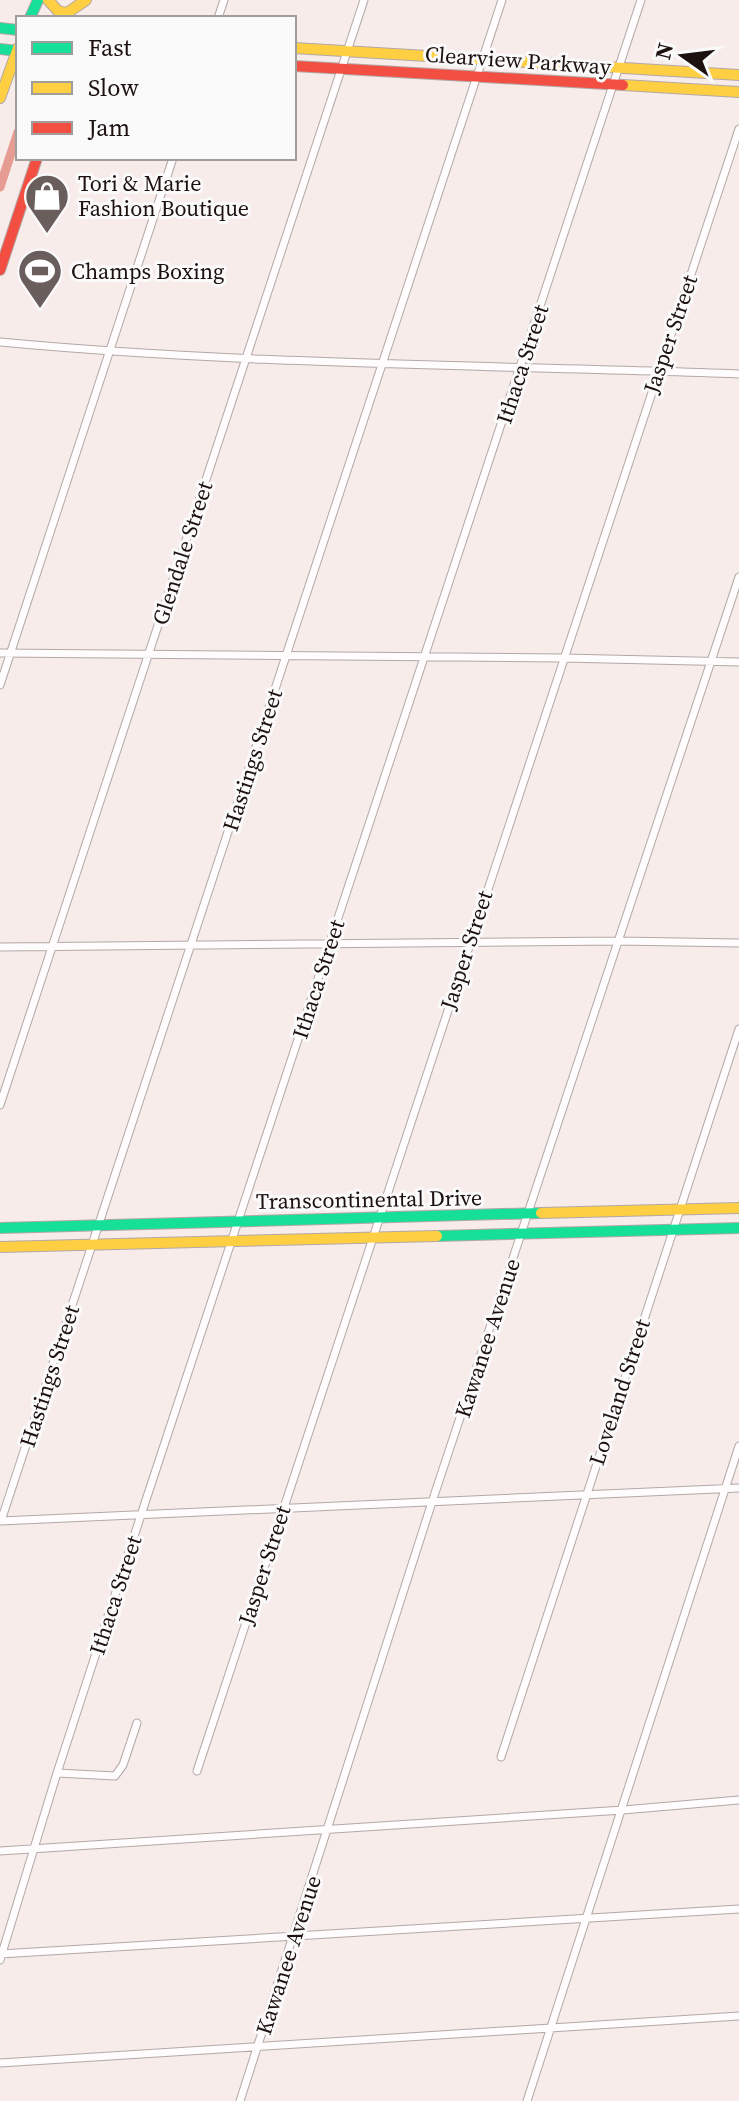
<svg xmlns="http://www.w3.org/2000/svg" width="739" height="2101" viewBox="0 0 739 2101" font-family="'Source Serif 4',serif">
<style>
.lines{fill:none;stroke-linecap:round;stroke-linejoin:round}
.canal{stroke:#e69c92;stroke-width:9}
.street-casing{stroke:#b3a8a6;stroke-width:9}
.fast-casing{stroke:#b3a8a6;stroke-width:12}
.slow-casing{stroke:#b3a8a6;stroke-width:12}
.jam-casing{stroke:#b3a8a6;stroke-width:12}
.street{stroke:#fefcfc;stroke-width:7}
.fast{stroke:#16e098;stroke-width:10}
.slow{stroke:#ffcf43;stroke-width:10}
.jam{stroke:#f24e42;stroke-width:10}
.labels{text-anchor:middle;dominant-baseline:central;stroke-width:6;stroke-linejoin:round;paint-order:stroke}
.street-label{font-size:22px;fill:#1c110f;stroke:#fafafa}
.poi-label{font-size:22px;fill:#1c110f;stroke:#fafafa;text-anchor:start}
</style>
<rect width="100%" height="100%" fill="#f7ecea"/>
<g class="lines">
<path class="canal" d="M0 187 18 132"/>
<g class="street-casing">
<path id="street" d="M218 18 224 0
M0 342C245 365 493 365 739 374
M0 653 563 658 739 662
M0 685 173 158
M0 947 619 941 739 943
M0 1105 364 0
M0 1521 739 1488
M1 1521 502 0
M501 1757 739 1029
M197 1771 739 129
M57 1773 115 1776 123 1765 137 1723
M0 1851 623 1810 739 1800
M0 1954 739 1909
M0 1960 57 1773 141 1515 641 0
M0 2063 739 2016
M240 2101 432 1502 739 577
M527 2101 739 1446"/>
</g>
<g class="fast-casing">
<path id="fast" d="M30 18 38 0
M0 28 18 30
M0 49 18 51
M0 1228 541 1213
M437 1236 739 1228"/>
</g>
<g class="slow-casing">
<path id="slow" d="M48 0 58 11 67 13 86 0
M294 48 739 75
M623 85 739 92
M0 98 18 48
M541 1213 739 1208
M0 1247 437 1236"/>
</g>
<g class="jam-casing">
<path id="jam" d="M294 66 623 85
M0 270 37 158"/>
</g>
<use href="#street" class="street"/>
<use href="#fast" class="fast"/>
<use href="#slow" class="slow"/>
<use href="#jam" class="jam"/>
</g>
<defs>
<g id="shop-pin" transform="scale(2.3)"><path d="M0 17L-7.5 6A9.5 9.5 0 1 1 7.5 6Z" fill="#695e5c" stroke="#fafafa"/><path d="M-5-2.5h2.3a2.7 3.5 0 0 1 5.4 0H5L5.5 6h-11ZM-1.5-2.5h3a1.5 2.3 0 0 0-3 0Z" fill="#fff"/></g>
<g id="stadium-pin" transform="scale(2.3)"><path d="M0 17L-7.5 6A9.5 9.5 0 1 1 7.5 6Z" fill="#695e5c" stroke="#fafafa"/><path d="M0-5a6.5 5 0 1 0 0 10a6.5 5 0 1 0 0-10ZM-3.5-1.8h7v3.6h-7Z" fill="#fff"/></g>
</defs>
<g fill-rule="evenodd">
<use href="#shop-pin" x="47" y="196"/>
<use href="#stadium-pin" x="40" y="271"/>
</g>
<g class="labels">
<g class="street-label">
<text transform="translate(518 60) rotate(4)">Clearview Parkway</text>
<text transform="translate(670 334) rotate(-71)">Jasper Street</text>
<text transform="translate(522 364) rotate(-72)">Ithaca Street</text>
<text transform="translate(182 553) rotate(-72)">Glendale Street</text>
<text transform="translate(252 760) rotate(-72)">Hastings Street</text>
<text transform="translate(466 950) rotate(-72)">Jasper Street</text>
<text transform="translate(318 979) rotate(-72)">Ithaca Street</text>
<text transform="translate(369 1199) rotate(-1)">Transcontinental Drive</text>
<text transform="translate(487 1338) rotate(-72)">Kawanee Avenue</text>
<text transform="translate(49 1376) rotate(-72)">Hastings Street</text>
<text transform="translate(619 1392) rotate(-72)">Loveland Street</text>
<text transform="translate(264 1565) rotate(-72)">Jasper Street</text>
<text transform="translate(115 1595) rotate(-72)">Ithaca Street</text>
<text transform="translate(288 1955) rotate(-72)">Kawanee Avenue</text>
</g>
<g class="poi-label">
<text x="78" y="183">Tori &amp; Marie<tspan x="78" dy="25">Fashion Boutique</tspan></text>
<text x="71" y="271">Champs Boxing</text>
</g>
</g>
<rect x="16" y="16" width="280" height="144" fill="#fafafa" stroke="#a19d9c" stroke-width="2"/>
<rect x="32" y="42" width="40" height="12" fill="#16e098" stroke="#a19d9c" stroke-width="2"/>
<text x="88" y="56" font-size="24" fill="#1c110f">Fast</text>
<rect x="32" y="82" width="40" height="12" fill="#ffcf43" stroke="#a19d9c" stroke-width="2"/>
<text x="88" y="96" font-size="24" fill="#1c110f">Slow</text>
<rect x="32" y="122" width="40" height="12" fill="#f24e42" stroke="#a19d9c" stroke-width="2"/>
<text x="88" y="136" font-size="24" fill="#1c110f">Jam</text>
<g transform="translate(683 56) rotate(284)" stroke="#fafafa" stroke-width="6" paint-order="stroke">
<path d="M0-6L14 30L0 20L-14 30Z" fill="#1c110f"/>
<text y="-12" font-size="22" font-weight="bold" text-anchor="middle" fill="#1c110f">N</text>
</g>
</svg>
